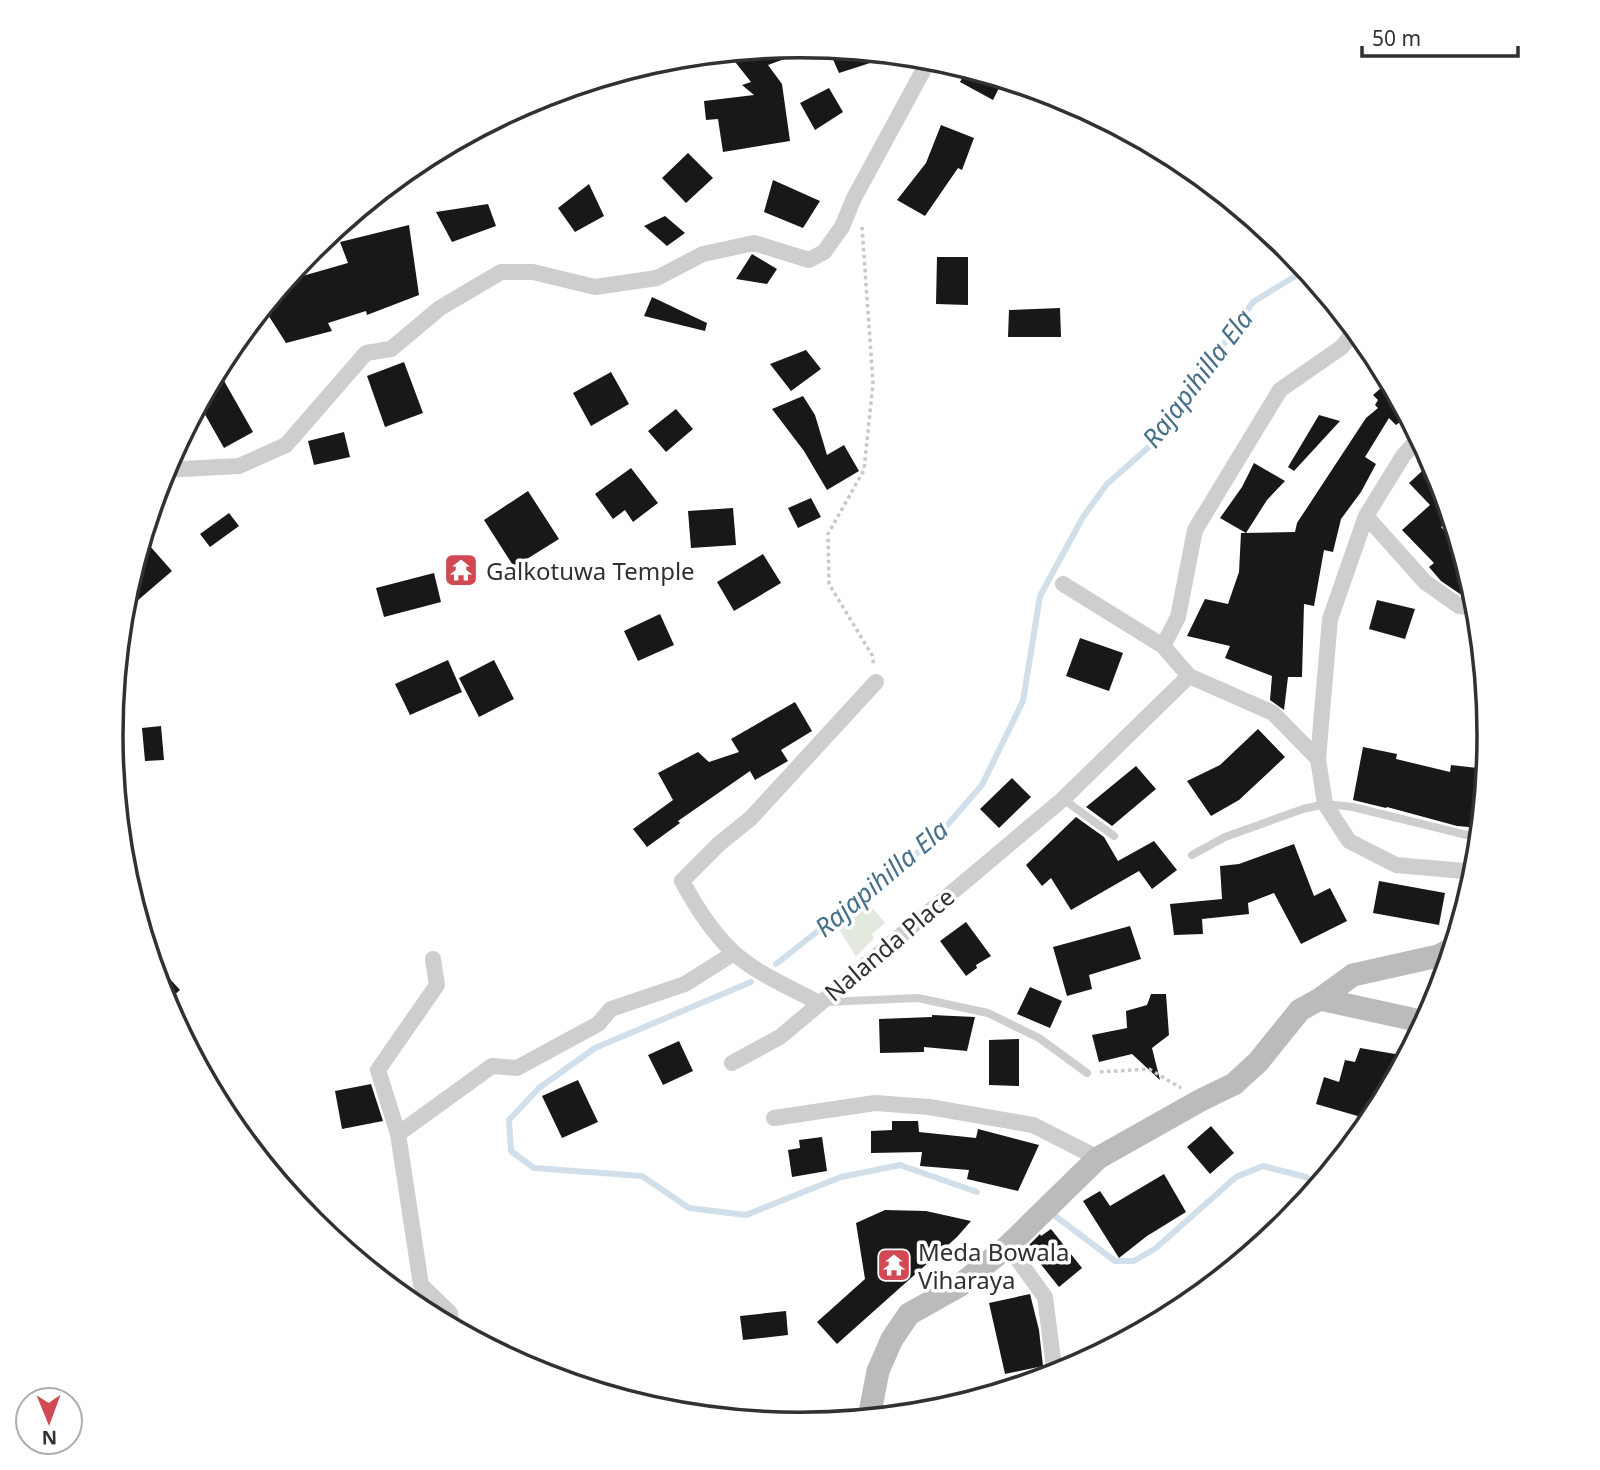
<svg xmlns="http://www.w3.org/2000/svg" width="1600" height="1470" viewBox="0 0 1600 1470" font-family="'Noto Sans',sans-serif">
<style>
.green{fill:#e4e9de}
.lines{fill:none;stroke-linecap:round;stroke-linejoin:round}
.stream{stroke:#d0dfe9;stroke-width:6}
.building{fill:#181818}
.path{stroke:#c8c8c8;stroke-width:3.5;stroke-dasharray:3.5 3.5;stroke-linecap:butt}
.lane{stroke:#cecece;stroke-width:8}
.street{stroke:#cecece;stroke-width:16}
.secondary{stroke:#bbb;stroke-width:23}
.labels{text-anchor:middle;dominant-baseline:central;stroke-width:7;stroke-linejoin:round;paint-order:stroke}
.poi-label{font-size:24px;fill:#313131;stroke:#fff;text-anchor:start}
.street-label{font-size:24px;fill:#313131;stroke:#fff}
.water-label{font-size:26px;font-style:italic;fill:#48708a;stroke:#fff}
.rim{fill:none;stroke:#313131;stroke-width:3.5}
</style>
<rect width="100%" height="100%" fill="#fff"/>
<path class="green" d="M865 899 885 923 872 934 874 938 856 957 834 921Z"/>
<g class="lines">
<path class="stream" d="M776 964 936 838 982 785 1023 701 1040 596 1083 517 1107 484 1158 439 1253 302 1302 272 1304 267
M751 982 595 1048 539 1088 509 1120 511 1151 534 1168 642 1176 689 1208 746 1215 841 1177 900 1165 977 1192
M1050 1212 1115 1261H1134L1156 1248 1236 1177 1263 1166 1306 1177 1318 1186"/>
</g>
<path class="building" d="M800 46H808L809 50 768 65 782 84 790 141 723 152 718 119 706 120 704 101 754 95 742 85 751 82 728 53Z
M828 48 876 53 895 55 839 73Z
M967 69 1003 80 993 100 960 82Z
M829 88 843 112 815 130 800 103Z
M941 125 974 138 962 170 958 168 925 216 897 200 926 163Z
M688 153 713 178 686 203 662 178Z
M773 180 820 201 803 228 764 212Z
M589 184 604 216 575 232 558 208Z
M488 204 496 226 452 242 436 212Z
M665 216 685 233 667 246 644 226Z
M409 225 419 295 367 315 366 311 328 323 332 331 286 343 263 307 285 281 348 263 340 242Z
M752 254 777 269 767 284 736 279Z
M937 257H968V305L936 304Z
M652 297 707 323 705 331 644 316Z
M1060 308 1061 337H1008L1009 310Z
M806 350 821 369 791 391 770 364Z
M404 362 423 413 385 427 367 376Z
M611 372 629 404 591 426 573 393Z
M223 379 253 432 224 448 199 404 208 387Z
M1389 381 1408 416 1396 425 1389 418 1365 457 1376 464 1361 492 1341 519 1333 552 1324 550 1314 606 1304 604 1302 677H1288L1284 710 1270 700 1272 676 1225 658 1230 646 1187 636 1205 599 1228 604 1239 572 1241 533 1295 532 1297 523 1366 418 1378 408 1375 405 1378 400 1373 395Z
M803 396 815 415 827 455 844 445 859 471 827 490 804 451 772 409Z
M676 409 693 429 666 452 648 431Z
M1319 415 1340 421 1294 471 1288 467Z
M344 432 350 457 314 465 308 441Z
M1432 462 1437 472 1455 531 1447 522 1441 527 1461 549 1474 593 1470 597 1463 596 1441 581 1429 567 1434 563 1402 530 1430 505 1409 483Z
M1254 463 1285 481 1267 500 1246 533 1220 518 1242 487Z
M631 468 658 503 633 522 625 510 613 519 595 494Z
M528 491 559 539 514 567 484 520Z
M811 498 821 517 798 528 788 508Z
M733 508 736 545 691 548 688 511Z
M229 513 239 526 210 547 200 534Z
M149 545 172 571 123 613 124 600 137 555Z
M763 554 781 583 734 611 717 582Z
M434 573 441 602 384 617 376 588Z
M1377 600 1415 609 1405 639 1369 629Z
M660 614 674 645 638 661 624 631Z
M1080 638 1123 653 1109 691 1066 676Z
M448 660 462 692 410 715 395 684Z
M494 660 514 699 479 717 459 678Z
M795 702 812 731 781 750 788 761 755 780 750 771 678 821 680 823 647 847 633 829 673 800 658 773 698 752 709 762 739 752 731 739Z
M161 726 164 760 145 761 142 728Z
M1258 729 1285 757 1239 800 1211 816 1187 781 1220 765Z
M1363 747 1397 754 1396 759 1450 772 1451 765 1486 769 1480 828 1457 826 1387 807 1386 808 1353 800Z
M1136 766 1156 789 1112 826 1086 807Z
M1012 778 1031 797 999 828 980 809Z
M1076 817 1104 837 1118 861 1154 841 1177 870 1152 889 1139 871 1071 910 1051 878 1042 886 1026 865Z
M1294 844 1314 896 1330 888 1347 921 1301 944 1274 893 1248 903 1249 914 1202 919 1203 934 1174 935 1170 904 1222 899 1220 866 1239 864Z
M1379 881 1445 893 1439 925 1373 913Z
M966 922 991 956 976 965 977 968 966 976 940 941Z
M1130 926 1141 959 1089 975 1092 989 1067 996 1053 947Z
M150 957 180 990 165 1003 163 998Z
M1030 987 1062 1001 1050 1028 1017 1014Z
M1151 994H1166L1169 1035 1152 1048 1160 1080 1132 1054 1099 1062 1092 1035 1127 1028 1126 1011 1147 1005Z
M932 1015 975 1017 967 1051 924 1047V1052L880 1053 879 1019 932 1017Z
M1019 1039V1086L989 1085V1040Z
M679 1041 693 1071 663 1085 648 1055Z
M1360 1048 1407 1056 1380 1105 1367 1102 1361 1117 1316 1104 1324 1077 1339 1082 1345 1060 1355 1062Z
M578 1080 598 1122 562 1138 542 1096Z
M371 1084 383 1121 342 1129 335 1091Z
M892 1121H918L919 1132 976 1138 978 1129 1039 1145 1018 1191 967 1179 969 1170 920 1166 922 1152 871 1153V1131L892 1130Z
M1211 1126 1234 1153 1210 1174 1187 1147Z
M822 1137 827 1171 792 1177 788 1150 800 1148 799 1140Z
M1164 1174 1186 1212 1147 1236 1119 1258 1083 1201 1100 1191 1110 1206Z
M885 1210 926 1211 971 1221 957 1237 837 1344 817 1322 865 1279 856 1223Z
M1051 1229 1082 1268 1059 1287 1027 1247 1040 1234 1041 1236Z
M1030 1294 1039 1330 1043 1366 1005 1374 989 1303Z
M786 1311 788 1335 743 1340 740 1316Z"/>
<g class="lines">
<path class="path" d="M862 227 873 383 864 470 828 534 829 584 872 655 874 666
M1100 1072 1149 1069 1181 1088"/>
<path class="lane" d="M1063 799 1114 836
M1192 855 1225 837 1303 809 1325 804 1353 807 1479 838
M826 1002 918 998 988 1013 1039 1038 1087 1073"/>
<path class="street" d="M1419 438 1403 456 1366 516 1330 619 1318 759 1325 804 1349 841 1396 865 1476 872
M163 470 239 466 286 445 366 353 391 349 440 308 501 272H533L595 287 657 278 703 254 754 243 809 260 824 252 842 227 854 198 930 58
M1366 516 1425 582 1459 606 1477 608
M1063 584 1163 646 1189 676 1273 713 1318 759
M1163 646 1178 617 1195 530 1280 390 1342 347 1355 330
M433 959 437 985 378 1070 398 1134 421 1285 450 1313 451 1326
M819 1003C791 988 757 974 733 952 712 932 696 907 682 881L719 844 751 818 876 682
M732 1063 780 1037 1063 799 1189 676
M774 1118 875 1103 929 1107 1033 1125 1098 1158
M398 1134 492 1066 517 1068 598 1024 611 1009 685 984 734 953
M1008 1246 1045 1297 1055 1375"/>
<path class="secondary" d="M1320 999 1425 1022
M869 1418 878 1371 892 1339 909 1314 959 1286 1008 1246 1098 1158 1201 1100 1234 1084 1258 1062 1300 1010 1320 999 1353 975 1438 956 1452 949"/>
</g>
<defs>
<g id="temple-square" transform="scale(1.75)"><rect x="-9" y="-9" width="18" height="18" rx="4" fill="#d14953" stroke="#fff"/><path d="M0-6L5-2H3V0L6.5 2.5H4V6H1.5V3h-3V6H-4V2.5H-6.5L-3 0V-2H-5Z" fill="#fff"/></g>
</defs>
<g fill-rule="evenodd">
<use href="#temple-square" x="461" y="570"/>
<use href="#temple-square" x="894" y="1265"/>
</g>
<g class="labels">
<g class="poi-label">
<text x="486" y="570">Galkotuwa Temple</text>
<text x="918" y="1251">Meda Bowala<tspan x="918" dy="28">Viharaya</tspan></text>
</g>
<g class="street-label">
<text transform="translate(889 944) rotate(-40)">Nalanda Place</text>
</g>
<g class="water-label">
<text transform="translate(1197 378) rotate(-53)">Rajapihilla Ela</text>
<text transform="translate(881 878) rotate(-40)">Rajapihilla Ela</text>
</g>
</g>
<path d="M0 0H1600V1470H0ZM123 735a677 677 0 1 1 1354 0a677 677 0 1 1-1354 0Z" fill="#fff" fill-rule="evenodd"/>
<path class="rim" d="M123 735a677 677 0 1 1 1354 0a677 677 0 1 1-1354 0Z"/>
<g transform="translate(49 1421) rotate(179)"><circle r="33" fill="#ffffff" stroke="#adadad" stroke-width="2"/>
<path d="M0-5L12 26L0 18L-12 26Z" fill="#d14953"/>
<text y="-10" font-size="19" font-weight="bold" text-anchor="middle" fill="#313131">N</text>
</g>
<path d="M1362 46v10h156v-10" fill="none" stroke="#313131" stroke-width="3.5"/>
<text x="1372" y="46" font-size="21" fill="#313131" stroke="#ffffff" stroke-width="5" paint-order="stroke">50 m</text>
</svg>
